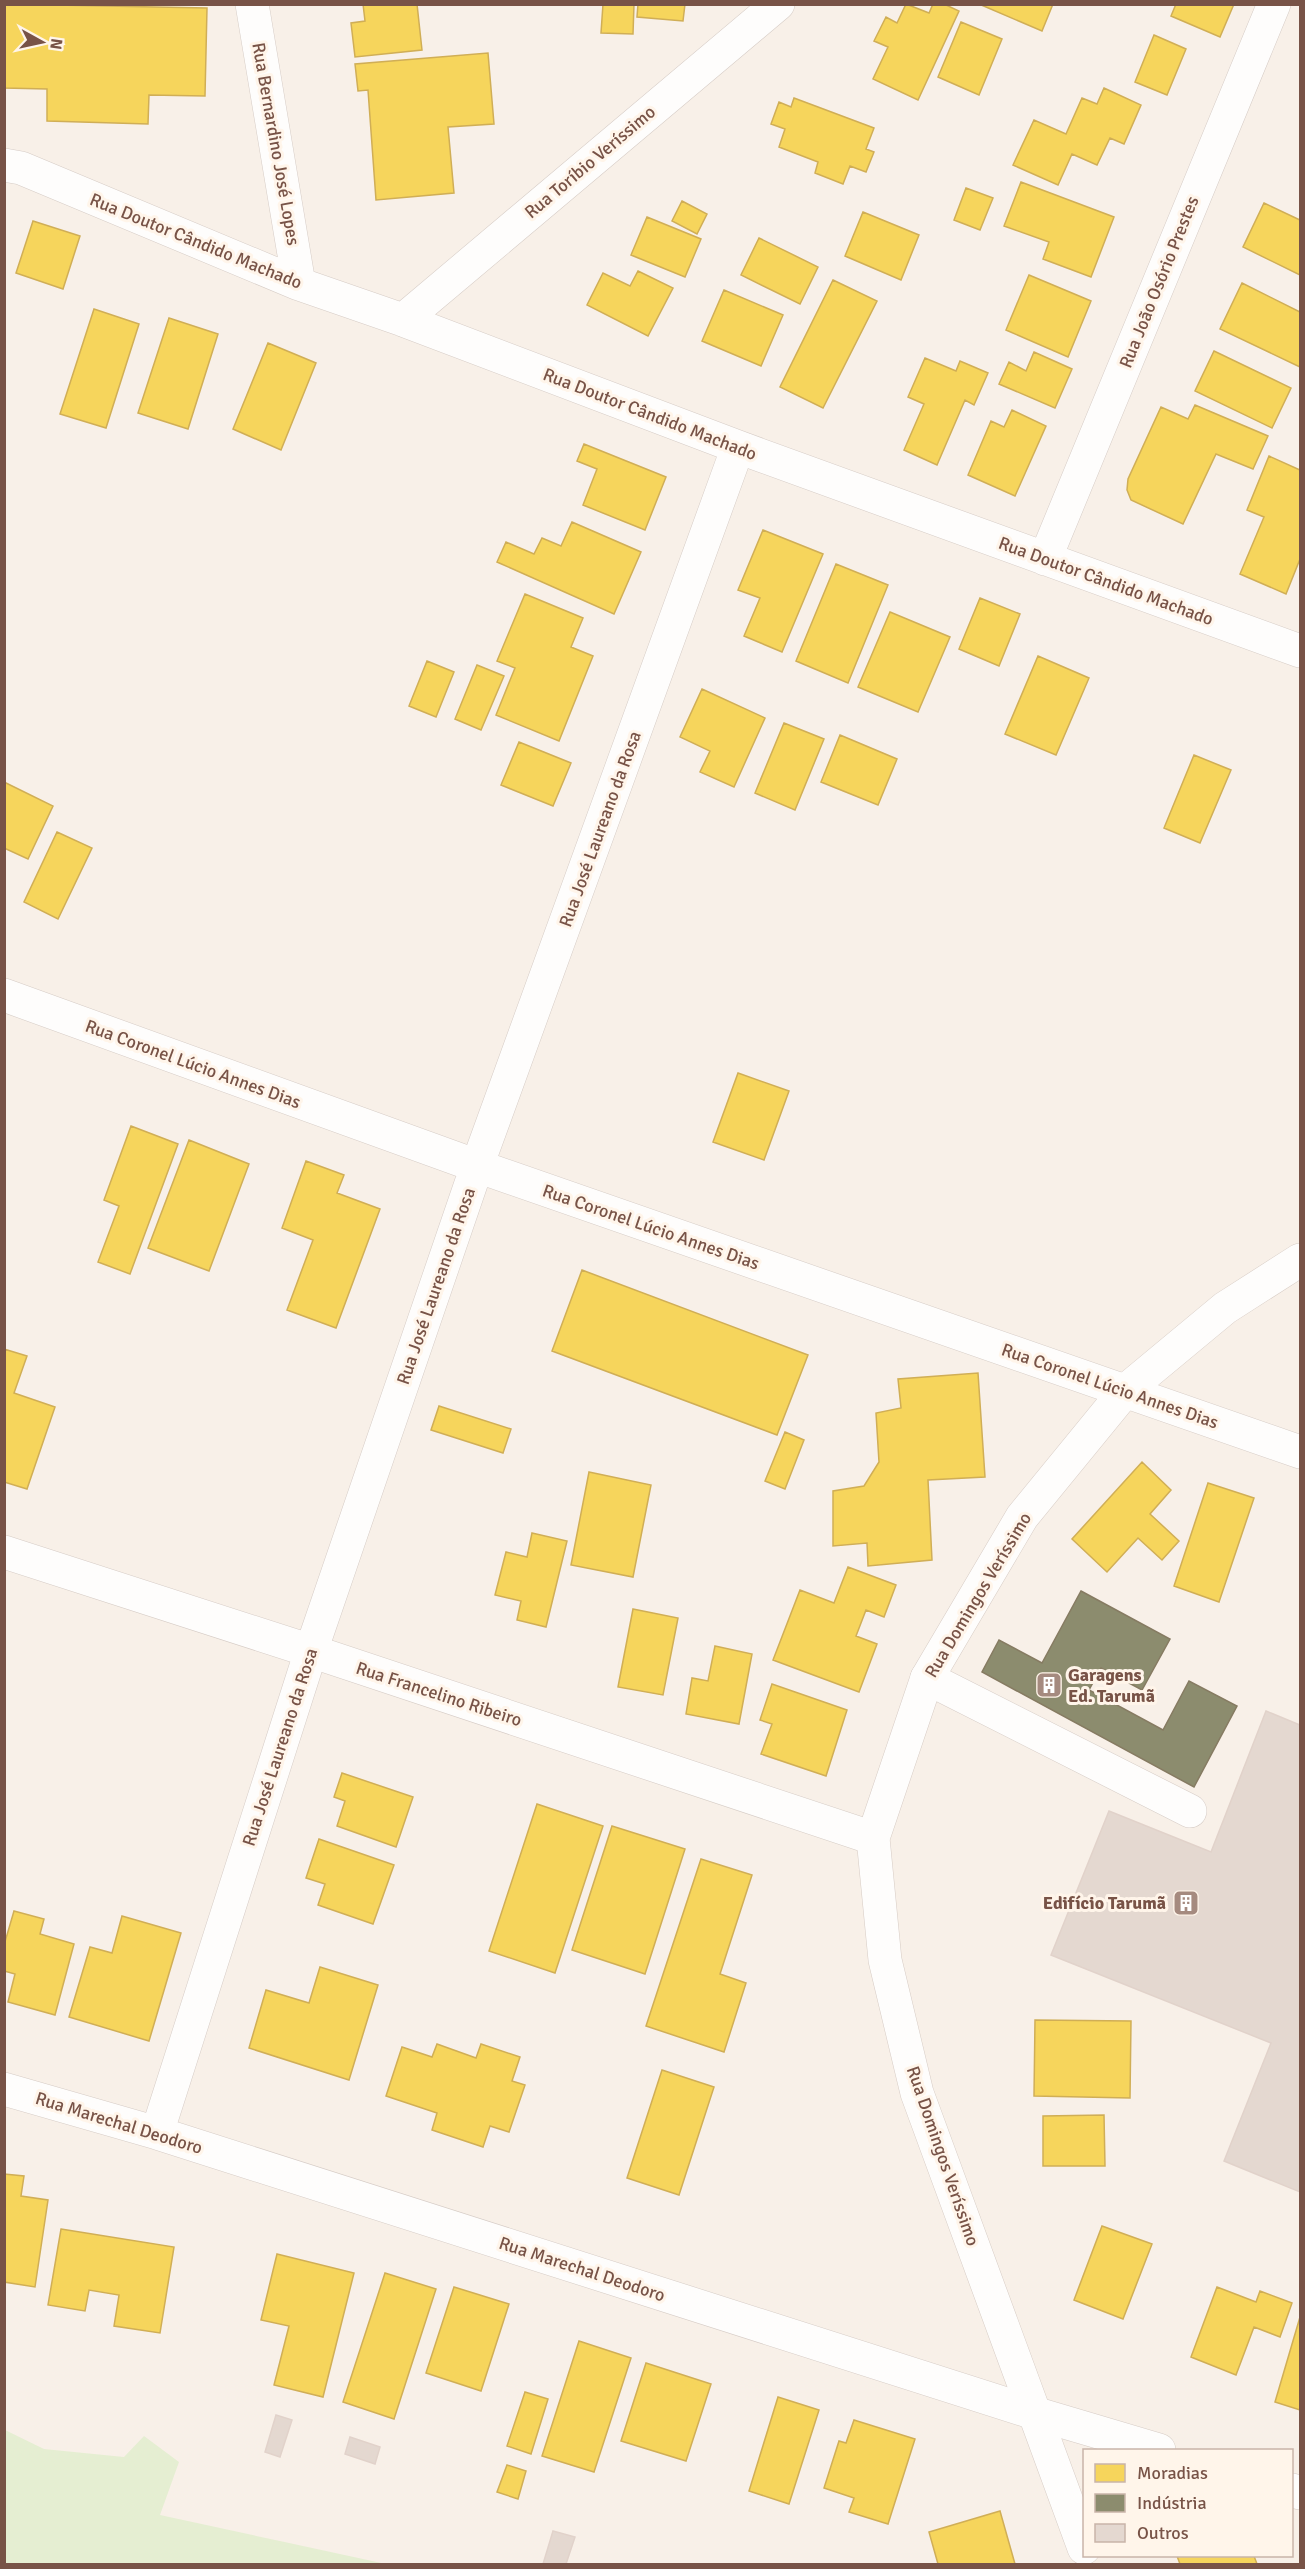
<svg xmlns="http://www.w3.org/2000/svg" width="1305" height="2569" viewBox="0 0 1305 2569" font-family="Signika,sans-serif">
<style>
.green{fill:#e5eed2}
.homes{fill:#f6d55c;stroke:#d0ae56;stroke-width:1.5}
.industry{fill:#8c8c6e;stroke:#867b62;stroke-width:1.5}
.building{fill:#e4d8d0;stroke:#e1d2ca;stroke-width:1.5}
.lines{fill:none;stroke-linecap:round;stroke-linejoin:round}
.street-casing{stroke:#d6ccc6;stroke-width:34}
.secondary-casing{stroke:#d7ccc5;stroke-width:34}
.street{stroke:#fefdfc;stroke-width:33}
.secondary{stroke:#fefdfc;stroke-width:33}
.labels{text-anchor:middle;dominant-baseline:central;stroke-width:6;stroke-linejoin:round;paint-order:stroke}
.street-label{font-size:18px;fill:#785347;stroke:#fff5ea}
.poi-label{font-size:18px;font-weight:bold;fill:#785347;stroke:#fff5ea;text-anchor:start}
</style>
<rect width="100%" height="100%" fill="#f8f0e8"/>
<path class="green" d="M5 2430 44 2449 124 2457 144 2436 179 2462 160 2515 386 2564H5Z"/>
<path class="homes" d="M4 4 207 8 205 96 149 95 148 124 47 121V89L4 88Z
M363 4H417L422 50 355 57 351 23 365 21Z
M603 4H634L633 34 601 33Z
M638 4H685L683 21 637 17Z
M906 4 929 13 933 4H944L959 11 918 100 873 79 888 47 874 41 886 17 897 23Z
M979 4H1053L1042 31Z
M1176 4H1234L1220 37 1171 16Z
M961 22 1002 39 979 95 938 77Z
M1154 35 1186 49 1167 95 1135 82Z
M488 53 494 124 448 127 454 193 376 200 368 90 358 91 355 64Z
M1104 88 1141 105 1124 144 1110 138 1097 165 1072 154 1058 185 1013 165 1034 120 1066 134 1082 98 1097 104Z
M794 98 874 128 866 149 874 152 866 172 850 166 843 184 815 173 818 162 779 147 785 129 771 124 779 102 791 107Z
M1021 182 1114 217 1091 277 1043 259 1049 242 1004 226Z
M966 188 993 198 980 230 954 220Z
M682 201 707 214 697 234 672 221Z
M1264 203 1300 220V275L1243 247Z
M863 212 919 235 901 280 845 256Z
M647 217 701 239 685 277 631 255Z
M33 221 80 236 63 289 16 273Z
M759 238 818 267 800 304 741 275Z
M638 271 673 288 648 336 587 305 603 273 630 286Z
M1029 275 1091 301 1068 357 1006 330Z
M833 280 877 301 823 408 780 387Z
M1242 283 1300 312V367L1220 329Z
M724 290 783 315 761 366 702 341Z
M94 309 139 324 106 428 60 414Z
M169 318 218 334 188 429 138 413Z
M268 343 316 363 281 450 233 429Z
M1214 351 1291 388 1272 428 1195 391Z
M1034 352 1072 369 1055 408 999 384 1009 362 1026 371Z
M925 358 956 371 960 361 988 373 974 405 965 400 937 465 904 450 924 404 908 397Z
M1195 405 1268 436 1253 469 1216 454 1183 524 1131 500 1127 490 1128 479 1161 407 1188 419Z
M1012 410 1046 426 1015 496 968 475 991 421 1004 427Z
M584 444 666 477 645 530 583 505 597 469 577 461Z
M1269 456 1300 470V559L1286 594 1240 574 1264 517 1247 510Z
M572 522 641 552 614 614 497 562 506 542 534 554 542 538 561 546Z
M763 530 823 554 782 652 744 636 760 598 738 590Z
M836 564 888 585 848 683 796 661Z
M525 594 583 618 571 647 593 656 559 741 496 715 515 668 497 661Z
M980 598 1020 614 999 666 959 649Z
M890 612 950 637 918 712 858 687Z
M1038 656 1089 678 1056 755 1005 734Z
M427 661 454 672 436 717 409 706Z
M477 665 504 676 481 730 455 719Z
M702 689 765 718 734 787 700 772 710 751 680 737Z
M784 723 824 739 795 810 755 793Z
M840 735 897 759 878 805 821 782Z
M519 742 571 763 553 806 501 785Z
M1194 755 1231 770 1200 843 1164 828Z
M4 782 53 806 28 859 4 848Z
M57 832 92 848 58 919 24 902Z
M738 1073 789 1091 764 1160 713 1142Z
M131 1126 178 1144 130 1274 98 1262 119 1206 104 1200Z
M189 1140 249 1164 209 1271 148 1248Z
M306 1161 344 1175 337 1193 380 1209 336 1328 287 1310 313 1240 282 1228Z
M582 1270 808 1355 777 1435 552 1351Z
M4 1349 27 1356 14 1393 55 1407 27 1489 4 1482Z
M978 1373 985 1477 928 1480 932 1560 868 1566 867 1543 833 1546V1491L864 1486 879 1462 876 1413 901 1408 898 1379Z
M439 1406 511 1429 503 1453 431 1430Z
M785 1432 804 1440 785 1489 765 1481Z
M1142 1462 1171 1490 1150 1514 1179 1541 1162 1560 1138 1538 1107 1572 1072 1539Z
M589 1472 651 1485 633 1577 571 1565Z
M1208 1483 1254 1498 1219 1602 1174 1586Z
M532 1533 567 1541 546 1627 517 1620 521 1601 495 1595 506 1552 527 1557Z
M848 1567 896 1585 884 1617 866 1610 856 1636 877 1644 859 1692 773 1660 800 1590 834 1603Z
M633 1609 678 1618 663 1695 618 1687Z
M715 1646 752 1654 739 1724 686 1714 692 1678 708 1681Z
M772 1684 847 1710 826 1776 761 1754 772 1724 760 1720Z
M342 1773 413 1797 396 1847 337 1826 345 1801 334 1797Z
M537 1804 603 1826 555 1973 489 1951Z
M612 1826 685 1849 645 1974 572 1950Z
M319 1839 394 1865 373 1924 318 1905 325 1884 306 1878Z
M701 1859 752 1875 720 1974 746 1983 724 2052 646 2026Z
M14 1911 44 1919 40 1934 74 1944 55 2015 8 2002 15 1974 4 1971V1945Z
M122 1916 181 1933 149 2041 69 2017 90 1947 112 1953Z
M320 1967 378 1985 349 2080 249 2048 266 1990 309 2003Z
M1035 2020 1131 2021 1130 2098 1034 2096Z
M437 2044 476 2058 481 2044 520 2057 512 2081 525 2085 509 2132 490 2126 483 2147 432 2130 437 2113 386 2096 402 2047 432 2057Z
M662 2070 714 2087 679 2195 627 2178Z
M1104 2115 1105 2166H1043V2116Z
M4 2174 24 2176 21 2196 48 2200 35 2287 4 2282Z
M1102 2226 1152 2244 1123 2319 1074 2300Z
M61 2229 174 2247 160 2333 114 2326 119 2295 89 2290 85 2311 48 2305Z
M277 2254 354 2273 323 2397 274 2385 289 2326 261 2320Z
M385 2273 436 2289 394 2419 343 2402Z
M454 2287 509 2304 481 2391 426 2373Z
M1217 2287 1256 2302 1260 2291 1292 2303 1280 2337 1254 2327 1236 2375 1191 2357Z
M1300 2317V2410L1275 2402Z
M579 2341 631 2358 594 2472 542 2456Z
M646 2363 711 2384 686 2461 621 2441Z
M525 2392 548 2399 531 2454 507 2446Z
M778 2397 819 2410 789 2504 749 2491Z
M854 2420 915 2439 888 2524 849 2512 854 2498 824 2488 839 2441 846 2443Z
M507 2465 526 2471 518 2499 497 2492Z
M1000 2511 1015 2564H938L929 2532Z
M1177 2556H1254L1257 2564H1180Z"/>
<path class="industry" d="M1081 1591 1170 1639 1142 1690 1101 1668 1089 1690 1163 1730 1189 1681 1237 1706 1194 1787 982 1672 999 1640 1042 1663Z"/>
<path class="building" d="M1266 1711 1300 1725V2192L1224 2161 1271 2043 1051 1955 1109 1811 1211 1852Z
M276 2415 292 2420 280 2457 265 2452Z
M350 2437 380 2447 375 2464 345 2454Z
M553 2531 575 2537 566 2564H543Z"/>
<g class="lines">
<g class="street-casing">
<path id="street" d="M252 4 299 284
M4 165 21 168 299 284 403 320 738 447 1300 651
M403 320 778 4
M1045 559 1274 4
M4 995 477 1166 1300 1452
M4 1552 311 1651 873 1838
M927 1678 1190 1811
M4 2089 157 2133 1034 2413 1159 2450
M157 2133 311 1651 477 1166 738 447
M1292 2490 1300 2493"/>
</g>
<g class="secondary-casing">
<path id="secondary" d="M1084 2548 917 2093 885 1960 873 1838 927 1678 1022 1517 1125 1391 1225 1308 1300 1260"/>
</g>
<use href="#street" class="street"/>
<use href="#secondary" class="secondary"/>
</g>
<defs>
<g id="building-square" transform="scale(1.35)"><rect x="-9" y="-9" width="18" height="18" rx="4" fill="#a58a7f" stroke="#fff5ea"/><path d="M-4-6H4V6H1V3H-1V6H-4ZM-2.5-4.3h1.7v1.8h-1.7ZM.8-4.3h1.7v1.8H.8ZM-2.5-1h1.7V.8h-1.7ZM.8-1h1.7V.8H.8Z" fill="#fff"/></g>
</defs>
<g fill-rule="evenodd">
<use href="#building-square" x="1049" y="1685"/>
<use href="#building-square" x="1186" y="1903"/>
</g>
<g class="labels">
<g class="street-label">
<text transform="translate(276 144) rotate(80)">Rua Bernardino José Lopes</text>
<text transform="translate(590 162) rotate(-40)">Rua Toríbio Veríssimo</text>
<text transform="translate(196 241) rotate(22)">Rua Doutor Cândido Machado</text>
<text transform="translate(1159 282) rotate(-68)">Rua João Osório Prestes</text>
<text transform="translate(650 414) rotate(21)">Rua Doutor Cândido Machado</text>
<text transform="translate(1106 581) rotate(20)">Rua Doutor Cândido Machado</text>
<text transform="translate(600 829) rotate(-70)">Rua José Laureano da Rosa</text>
<text transform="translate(193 1064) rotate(20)">Rua Coronel Lúcio Annes Dias</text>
<text transform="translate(651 1227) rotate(19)">Rua Coronel Lúcio Annes Dias</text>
<text transform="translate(436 1286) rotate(-71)">Rua José Laureano da Rosa</text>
<text transform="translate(1110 1386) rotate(19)">Rua Coronel Lúcio Annes Dias</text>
<text transform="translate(978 1595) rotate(-59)">Rua Domingos Veríssimo</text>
<text transform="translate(439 1694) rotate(18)">Rua Francelino Ribeiro</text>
<text transform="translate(280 1747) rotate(-72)">Rua José Laureano da Rosa</text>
<text transform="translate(119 2123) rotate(17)">Rua Marechal Deodoro</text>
<text transform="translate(943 2156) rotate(71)">Rua Domingos Veríssimo</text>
<text transform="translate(582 2269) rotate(18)">Rua Marechal Deodoro</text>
</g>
<g class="poi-label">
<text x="1068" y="1675">Garagens<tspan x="1068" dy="21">Ed. Tarumã</tspan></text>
<text x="1166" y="1903" text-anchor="end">Edifício Tarumã</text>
</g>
</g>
<rect width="1305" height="2569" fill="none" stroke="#785347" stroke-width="12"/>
<rect x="1083" y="2449" width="210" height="108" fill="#fff5ea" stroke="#c9b4a9" stroke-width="1.5"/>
<rect x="1095" y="2464" width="30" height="18" fill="#f6d55c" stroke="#c9b4a9" stroke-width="1.5"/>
<text x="1137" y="2479" font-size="18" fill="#785347">Moradias</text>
<rect x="1095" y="2494" width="30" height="18" fill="#8c8c6e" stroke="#c9b4a9" stroke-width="1.5"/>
<text x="1137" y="2509" font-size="18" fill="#785347">Indústria</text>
<rect x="1095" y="2524" width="30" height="18" fill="#e4d8d0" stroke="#c9b4a9" stroke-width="1.5"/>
<text x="1137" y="2539" font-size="18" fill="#785347">Outros</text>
<g transform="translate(42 42) rotate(98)" stroke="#fff5ea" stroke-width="4.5" paint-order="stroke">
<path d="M0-4.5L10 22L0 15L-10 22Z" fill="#785347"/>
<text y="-9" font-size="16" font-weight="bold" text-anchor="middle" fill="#785347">N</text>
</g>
</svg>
